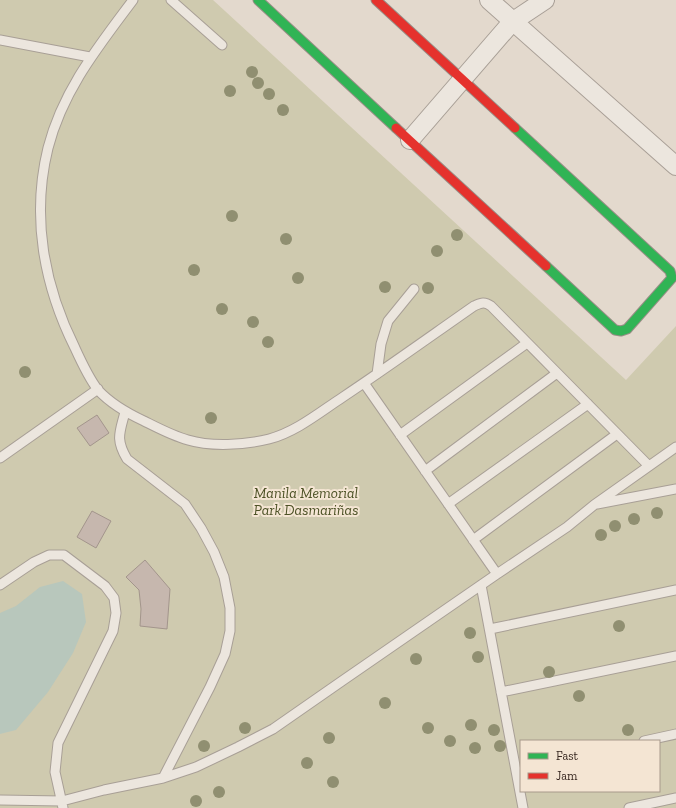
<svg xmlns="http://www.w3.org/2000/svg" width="676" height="808" viewBox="0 0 676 808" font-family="'Zilla Slab',serif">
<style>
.cemetery{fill:#cfcaaf;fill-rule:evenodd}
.water{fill:#b8c7bc}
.building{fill:#c6b7ae;stroke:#a3958c}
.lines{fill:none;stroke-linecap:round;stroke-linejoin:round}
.lane-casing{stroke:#a89f96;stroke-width:11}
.street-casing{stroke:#a89f96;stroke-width:20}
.fast-casing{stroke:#988e86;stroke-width:11}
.jam-casing{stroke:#988e86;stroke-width:11}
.lane{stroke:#ece6de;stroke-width:9}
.street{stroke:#ece6de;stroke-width:18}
.fast{stroke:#30b455;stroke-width:9}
.jam{stroke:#e5322d;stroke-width:9}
.tree{fill:#908f71}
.labels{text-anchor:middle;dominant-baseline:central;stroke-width:4;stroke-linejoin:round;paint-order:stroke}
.park-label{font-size:15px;font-style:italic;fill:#4d5226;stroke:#f4e5d3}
</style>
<rect width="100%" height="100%" fill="#e3d9cd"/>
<path class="cemetery" d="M0 0H213L626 380 676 326V808H0ZM521 741H659V791H521Z"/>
<path class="water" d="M63 581 82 594 86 622 73 653 48 692 16 730 0 734V613L16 606 40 587Z"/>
<path class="building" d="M97 415 109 433 90 446 77 428Z
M92 511 111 521 96 548 77 537Z
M145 560 170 589 167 629 140 626 141 609 139 590 126 577Z"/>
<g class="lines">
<g class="lane-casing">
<path id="lane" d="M133 0C98 47 63 90 48 148 31 217 44 286 75 348 80 359 91 381 98 390 110 403 129 414 144 421 158 428 173 436 188 440 211 447 245 445 269 439 296 432 320 412 343 397 388 367 431 336 474 306 481 303 484 301 491 306L649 466
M171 0 222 45
M0 40 90 57
M377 374 381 344 388 321 414 289
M364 383 497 574
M125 412C120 432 115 439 127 459L185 504 201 528 214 552 224 577 230 608V631L225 654 210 687 163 778
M400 435 527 343
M0 458 98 389
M425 471 557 373
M448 504 588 404
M597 504 676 489
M473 540 617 434
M0 585 34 562 49 555H64L105 586 114 598 116 613 113 631 58 743 55 772 63 808
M481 585 523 808
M490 629 676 590
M501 692 676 656
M644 741 676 734
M0 800 62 801 104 790 163 778 196 767 238 747 273 729 342 681 497 574 567 527 594 505 676 447
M629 808 676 798"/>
</g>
<g class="street-casing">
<path id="street" d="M489 0 676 166
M410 140 512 22 545 0"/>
</g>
<g class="fast-casing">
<path id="fast" d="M258 0 396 128
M515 128 670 271 672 278 627 329 621 331 615 330 546 266"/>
</g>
<g class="jam-casing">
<path id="jam" d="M376 0 515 128
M396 128 546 266"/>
</g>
<use href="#lane" class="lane"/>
<use href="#street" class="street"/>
<use href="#fast" class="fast"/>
<use href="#jam" class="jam"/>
</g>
<g class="tree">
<circle cx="252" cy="72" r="6"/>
<circle cx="258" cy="83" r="6"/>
<circle cx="230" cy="91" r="6"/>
<circle cx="269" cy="94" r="6"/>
<circle cx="283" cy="110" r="6"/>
<circle cx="232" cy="216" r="6"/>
<circle cx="457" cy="235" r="6"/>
<circle cx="286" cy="239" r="6"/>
<circle cx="437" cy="251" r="6"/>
<circle cx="194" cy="270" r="6"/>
<circle cx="298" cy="278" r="6"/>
<circle cx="385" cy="287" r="6"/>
<circle cx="428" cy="288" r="6"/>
<circle cx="222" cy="309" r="6"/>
<circle cx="253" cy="322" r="6"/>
<circle cx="268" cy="342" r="6"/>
<circle cx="25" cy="372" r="6"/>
<circle cx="211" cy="418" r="6"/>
<circle cx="657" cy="513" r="6"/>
<circle cx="634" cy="519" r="6"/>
<circle cx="615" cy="526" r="6"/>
<circle cx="601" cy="535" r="6"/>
<circle cx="619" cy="626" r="6"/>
<circle cx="470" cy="633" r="6"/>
<circle cx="478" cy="657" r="6"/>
<circle cx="416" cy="659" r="6"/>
<circle cx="549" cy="672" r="6"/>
<circle cx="579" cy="696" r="6"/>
<circle cx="385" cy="703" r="6"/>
<circle cx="471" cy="725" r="6"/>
<circle cx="245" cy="728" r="6"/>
<circle cx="428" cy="728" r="6"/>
<circle cx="494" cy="730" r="6"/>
<circle cx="628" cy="730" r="6"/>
<circle cx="329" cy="738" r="6"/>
<circle cx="450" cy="741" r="6"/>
<circle cx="204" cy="746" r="6"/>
<circle cx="500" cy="746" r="6"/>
<circle cx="475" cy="748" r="6"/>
<circle cx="307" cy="763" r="6"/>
<circle cx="333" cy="782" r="6"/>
<circle cx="219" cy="792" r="6"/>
<circle cx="196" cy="801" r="6"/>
</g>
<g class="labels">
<g class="park-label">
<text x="306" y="493">Manila Memorial<tspan x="306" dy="17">Park Dasmariñas</tspan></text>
</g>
</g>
<rect x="520" y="740" width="140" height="52" fill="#f4e5d3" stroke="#a8998b"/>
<rect x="528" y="753" width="20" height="6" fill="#30b455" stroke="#a8998b"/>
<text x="556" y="760" font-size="12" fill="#36261f">Fast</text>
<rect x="528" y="773" width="20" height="6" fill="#e5322d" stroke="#a8998b"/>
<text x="556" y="780" font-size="12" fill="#36261f">Jam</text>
</svg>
